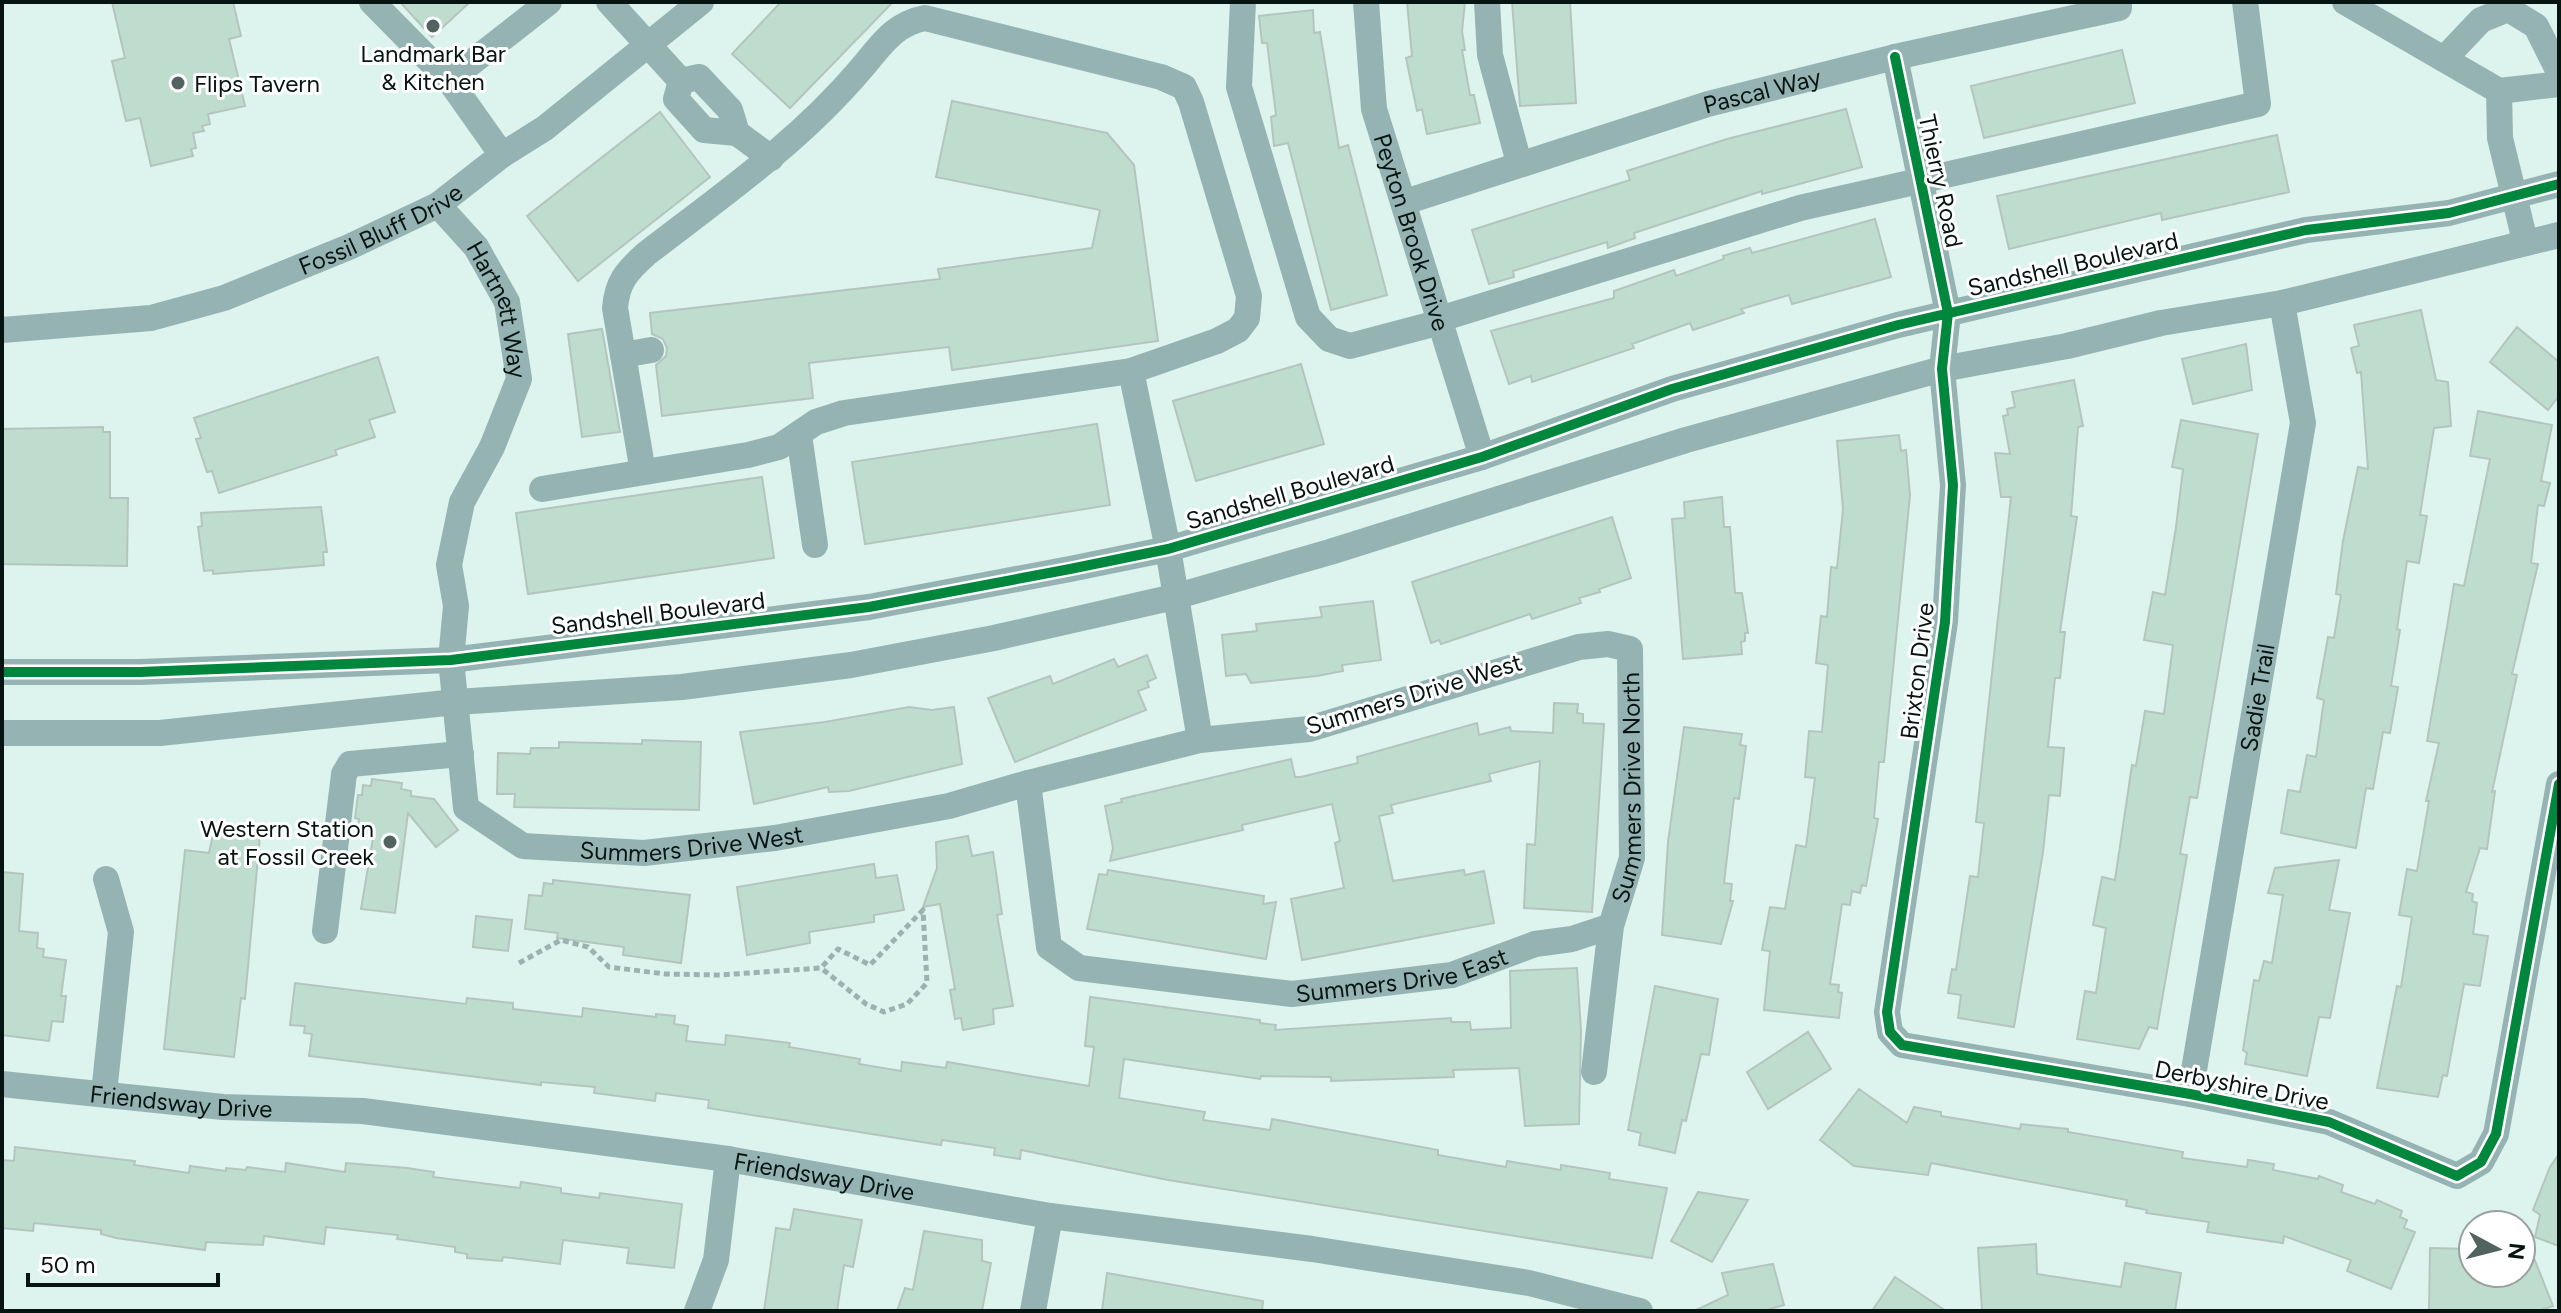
<svg xmlns="http://www.w3.org/2000/svg" width="2561" height="1313" viewBox="0 0 2561 1313" font-family="Figtree,sans-serif">
<style>
.building{fill:#bfddcf;stroke:#b4c5be;stroke-width:2}
.lines{fill:none;stroke-linecap:round;stroke-linejoin:round}
.path{stroke:#9bb2b1;stroke-width:5;stroke-dasharray:6 4;stroke-linecap:butt}
.minor{stroke:#96b3b3;stroke-width:26}
.cycleway-casing{stroke:#fff;stroke-width:15}
.cycleway{stroke:#00873e;stroke-width:10}
.poi-dot{fill:#51635f;stroke:#fff;stroke-width:3}
.labels{text-anchor:middle;dominant-baseline:central;stroke-width:6;stroke-linejoin:round;paint-order:stroke}
.poi-label{font-size:24px;fill:#061512;stroke:#fff}
.street-label{font-size:24px;fill:#061512;stroke:#fff}
</style>
<rect width="100%" height="100%" fill="#ddf3ee"/>
<path class="building" d="M112 2H233L241 36 229 39 245 106 208 114 210 124 202 126 204 131 193 133 196 148 191 149 193 156 151 166 140 118 126 121 112 61 125 58Z
M400 2H470L432 37Z
M781 2H893L790 108 732 54Z
M1407 2H1465L1462 31 1465 50H1462L1470 95H1474L1480 123 1427 134 1422 109 1417 111 1406 58 1412 56Z
M1512 2H1570L1576 103 1520 106Z
M1313 10 1314 33 1320 32 1339 148 1348 145 1387 295 1331 310 1288 143 1274 146 1271 117 1276 115 1267 43H1262L1259 16Z
M2122 50 2135 103 1984 138 1971 86Z
M952 101 1107 133 1134 165 1158 341 952 370 949 347 809 363 813 398 662 416 656 365 666 356 667 348 663 339 652 334 650 313 940 279 938 269 1092 248 1100 210 936 177Z
M1846 109 1862 167 1762 194V191L1634 233 1635 238 1608 248 1607 242 1513 271 1514 277 1489 284 1472 230 1630 180 1627 171 1727 139Z
M660 112 710 177 578 281 527 216Z
M2277 135 2289 192 2162 220 2161 213 2009 249 1997 196Z
M1875 219 1891 277 1792 304 1789 295 1741 309 1744 313 1693 330 1690 323 1632 344 1634 348 1532 382 1531 376 1509 384 1491 331 1614 298V291L1674 270 1676 276 1724 259 1723 256 1750 248 1752 253Z
M2421 310 2436 380 2448 382 2451 426 2434 428 2420 515 2427 516 2419 563 2407 561 2397 629 2400 630 2391 686 2398 687 2396 699 2390 733 2383 732 2373 789 2366 788 2356 848 2281 833 2288 790 2300 792 2307 755 2316 757 2324 700 2317 698 2328 637 2334 638 2341 595 2336 594 2343 541 2358 467 2368 469 2361 372 2357 373 2351 348 2359 346 2354 325Z
M2517 327 2559 362V396L2548 410 2490 362Z
M602 329 620 432 582 437 568 334Z
M2246 344 2252 390 2193 404 2182 359Z
M378 357 395 412 369 420 375 437 335 450 337 455 219 493 212 471 207 472 196 439 201 438 194 418Z
M1301 364 1324 444 1196 481 1173 401Z
M2074 380 2083 426 2078 427 2071 516 2077 517 2060 632H2065L2060 678H2055L2048 747 2064 748 2060 796 2049 795 2043 852 2014 1027 1958 1018 1961 995 1948 993 1952 969 1956 970 1970 876 1978 877 1984 823 1976 822 2011 497H2001L1995 453 2010 454 2003 416 2008 415 2007 409 2015 407 2012 392Z
M2478 411 2552 425 2541 481 2550 483 2544 506 2538 505 2531 563 2538 564 2512 674 2517 675 2492 792 2495 791 2487 849 2480 848 2466 892 2473 894 2472 901 2477 903 2473 934 2488 936 2480 986 2464 984 2447 1076 2443 1075 2438 1097 2377 1088 2397 986 2401 987 2412 917 2399 915 2407 869 2417 871 2429 801H2426L2439 743 2427 741 2447 627 2454 584 2464 586 2490 459 2470 456Z
M2181 420 2258 434 2197 798 2190 797 2180 854 2187 855 2157 1029 2149 1027 2139 1049 2077 1039 2085 991 2096 993 2106 928 2093 925 2102 877 2115 880 2132 765 2136 766 2145 711 2164 714 2173 645 2144 640 2153 592 2165 595 2176 527 2183 469 2172 467Z
M1097 424 1110 505 865 544 852 462Z
M103 427V432H110V498H128L127 566 2 564V429Z
M1899 435 1901 451 1906 450 1910 495 1884 762H1879L1874 818 1878 819 1866 886 1862 885 1860 893 1852 891 1850 905 1842 904 1830 984 1839 985 1838 992 1842 993 1839 1018 1764 1010 1770 951 1762 950 1770 907 1785 909 1796 845 1806 847 1815 778 1805 777 1809 731 1822 732 1828 665 1816 663 1821 616 1827 617 1831 567 1837 568 1843 509 1837 441Z
M762 477 774 558 528 594 516 513Z
M1722 497 1724 527H1730L1735 593H1742L1748 633H1745V641L1741 642 1742 654 1683 659 1672 519 1685 518 1684 502Z
M321 507 327 552H323L324 565 213 574V570L204 571 198 527 202 526 201 513Z
M1612 517 1631 578 1599 589 1600 592 1579 598 1581 603 1532 619 1530 614 1441 644 1439 640 1431 643 1412 582Z
M1373 601 1381 660 1342 665 1343 671 1317 676 1251 683 1246 674 1226 676 1222 635 1257 631 1256 624 1322 617 1320 607Z
M1147 655 1156 678 1147 682 1149 687 1138 691 1146 710 1015 762 988 698 1050 676 1053 684 1114 659 1118 667Z
M1554 703 1578 704 1577 713 1583 714V723L1604 724 1592 912 1524 908 1527 844 1535 845 1540 761 1489 774 1491 781 1391 805 1393 813 1379 816 1393 881 1464 870 1465 875 1484 871 1494 923 1302 960 1291 899 1344 888 1335 843 1340 841 1332 804 1242 825 1243 830 1110 861 1113 848 1105 806 1122 802 1121 799 1291 759 1295 777H1301L1358 763 1357 757 1477 723 1479 735 1510 727 1511 731 1553 733Z
M909 707 932 710 954 707 962 764 849 791 829 792 828 787 754 804 740 732 825 722Z
M1684 727 1742 734 1740 745 1746 746 1739 799 1734 798 1724 883 1732 884 1730 901H1733L1721 944 1662 935 1668 842Z
M642 740 701 742 699 810 514 807 515 794H497L498 753 530 754 531 748H559V742L642 744Z
M372 779 402 783 401 789 411 791V796L434 799 458 830 436 847 408 813 395 913 361 909 374 832 358 830 359 819 355 818 358 795H362L363 785 371 786Z
M214 830 260 836 245 999 241 998 234 1057 164 1049 185 850 209 853Z
M968 836 972 856 993 852 1002 914 997 915 1013 1006 993 1009 994 1024 963 1030 961 1018 955 1019 950 990 955 989 940 904 923 907 937 868 936 842Z
M2339 860 2329 910 2350 913 2330 1018 2319 1017 2307 1076 2245 1064 2247 1053 2243 1050 2254 980 2259 981 2264 961 2272 963 2283 895 2268 893 2275 868Z
M874 864 876 878 897 875 904 910 874 915V922L809 932 810 943 747 955 737 887Z
M1108 870 1264 896 1263 904 1276 902 1266 959 1087 929 1099 874 1107 875Z
M2 872 23 874 19 931 38 933 37 948 44 949 43 957 66 960 61 996H66L63 1022 52 1021 49 1041 2 1035Z
M553 880 690 895 681 963 623 955 624 947 557 938 558 933 525 929 529 895 542 896 544 883 553 884Z
M476 916 512 920 508 951 473 947Z
M1577 968 1581 1031 1579 1124 1525 1126 1519 1068 1453 1070 1454 1077 1331 1081V1077L1261 1076 1260 1079 1124 1059 1119 1098 1205 1112 1203 1120 1270 1130 1272 1119 1438 1150V1155L1506 1167 1507 1161 1561 1170V1165L1610 1173 1609 1179 1667 1188 1652 1258 1168 1180 1021 1150 1020 1159 994 1155 995 1148 942 1140 941 1145 708 1108 709 1100 656 1093 655 1101 594 1093 595 1087 541 1082V1085L309 1056 312 1034 304 1033 305 1026 290 1025 295 983 466 1004 467 998 513 1003V1009L582 1017 583 1008 656 1017V1014L675 1016 674 1024 688 1026 686 1041 725 1045 726 1035 790 1043 789 1047 860 1059 859 1064 901 1071 902 1062 946 1068 947 1062 1089 1086 1094 1047 1085 1046 1090 997 1260 1020V1023L1276 1025 1275 1030 1451 1018V1022H1470L1471 1030 1511 1028 1510 971Z
M1655 986 1718 999 1709 1055 1701 1054 1686 1121 1682 1120 1675 1153 1639 1145 1641 1133 1628 1130Z
M1808 1032 1831 1069 1768 1109 1747 1072Z
M1859 1089 1907 1123 1914 1107 1941 1112V1116L2020 1129 2021 1124 2068 1129V1132L2183 1152 2182 1158 2247 1167 2248 1160 2274 1164 2273 1170 2318 1179 2319 1176 2343 1185 2341 1192 2375 1204 2377 1200 2402 1211 2400 1217 2407 1220 2404 1228 2415 1232 2391 1289 2347 1271 2351 1260 2284 1236 2283 1243 2207 1232 2209 1222 2146 1213 2147 1210 2126 1206 2127 1200 1931 1163 1928 1175 1854 1166 1820 1140Z
M15 1147 135 1161 134 1165 189 1173 190 1166 226 1171V1168L246 1170 247 1167 285 1172 286 1163 345 1172 346 1163 407 1168 434 1172 433 1177 520 1188 521 1182 561 1188V1193L599 1198 600 1193 682 1204 674 1268 627 1263 629 1248 563 1240 560 1264 503 1257 502 1261 467 1258V1254L455 1252V1247L397 1239 398 1235 326 1227 324 1244 264 1236 263 1245 206 1242 205 1250 116 1238 101 1234V1230L34 1223 33 1231 2 1228V1160L14 1161Z
M2559 1154V1246L2535 1237 2540 1215 2533 1210 2550 1167Z
M1698 1192 1748 1200 1712 1262 1671 1241Z
M794 1209 862 1220 853 1267 844 1265 837 1311H764L776 1228 790 1230Z
M2522 1228 2553 1306 2537 1311H2429L2430 1248 2473 1249V1273H2521Z
M924 1231 982 1240V1261L991 1263 982 1311H897L905 1288 913 1290Z
M2036 1244 2037 1274 2121 1287 2125 1263 2181 1273 2175 1311H1982L1978 1248Z
M1773 1264 1784 1305 1763 1311H1694L1728 1295 1722 1273Z
M1107 1273 1263 1301 1262 1311H1102Z
M1895 1277 1946 1311H1872Z"/>
<g class="lines">
<path class="path" d="M519 963 561 940 588 947 609 967 665 974 720 975 821 968 838 949 870 965 923 910 927 983 907 1004 884 1012 866 1004 821 968"/>
<g class="minor">
<path d="M372 2 449 80 549 2"/>
<path d="M609 2 681 81"/>
<path d="M1243 2 1239 87 1308 317 1329 339 1350 346 1441 322"/>
<path id="s1" d="M1366 2 1374 109 1482 457"/>
<path d="M1487 2 1490 55 1519 163"/>
<path d="M2345 2 2499 91 2500 138 2525 241"/>
<path d="M1895 57 1948 313 1942 369 1953 485 1945 622 1887 1012 1890 1032 1902 1045 2190 1094 2329 1122 2457 1176 2481 1162 2496 1134 2559 784"/>
<path d="M2444 59 2481 20 2508 9 2536 26 2559 72"/>
<path d="M449 80 502 155"/>
<path d="M681 81 699 77 730 110 737 133 771 158"/>
<path d="M681 81 676 99 704 130 737 133"/>
<path d="M2499 91 2559 84"/>
<path id="s2" d="M1405 202 1708 104 1895 57 2119 8V2"/>
<path id="s3" d="M438 205 476 247 507 302 519 379 492 447 462 502 449 565 456 606 451 660 466 808 523 846 644 853 775 838 949 806 1028 783"/>
<path d="M1440 319 1800 208 2258 104 2245 2"/>
<path id="s4" d="M2 330 151 318 224 298 349 247 438 205 502 155 545 128 701 2"/>
<path d="M623 355 651 350"/>
<path d="M1131 371 1168 549 1200 740"/>
<path d="M799 435 815 545"/>
<path d="M542 489 748 455 779 447 816 422 844 413 1131 371 1217 341 1238 330 1247 318 1249 296 1191 102 1184 87 1161 77 925 18C893 24 880 47 860 70 798 143 721 196 646 254 627 271 617 282 615 308L643 472"/>
<path d="M2 672H140L451 660 869 607 1070 569 1168 549 1482 457 1672 389 1898 325 2306 230 2449 213 2559 184"/>
<path d="M2 733H160L456 702 682 687 851 665 994 638 1174 597 1330 552 1686 440 1942 369 2067 346 2161 323 2282 303 2559 235"/>
<path d="M325 931 344 774 350 764 461 754"/>
<path id="s5" d="M1594 1072 1611 926 1632 858 1630 649 1608 644 1579 647 1309 729 1200 740 1028 783 1049 947 1079 968 1292 994 1452 975 1535 944 1572 939 1611 926"/>
<path id="s6" d="M2 1084 223 1107 363 1111 728 1159 1050 1216 1312 1249 1529 1283 1640 1311"/>
<path d="M104 1093 121 932 106 879"/>
<path id="s7" d="M2190 1094 2303 423 2282 303"/>
<path d="M697 1311 716 1260 728 1159"/>
<path d="M1033 1311 1050 1216"/>
</g>
<g class="cycleway-casing">
<path id="cycleway" d="M1895 57 1948 313 1942 369 1953 485 1945 622 1887 1012 1890 1032 1902 1045 2190 1094 2329 1122 2457 1176 2481 1162 2496 1134 2559 784
M2 672H140L451 660 869 607 1070 569 1168 549 1482 457 1672 389 1898 325 2306 230 2449 213 2559 184"/>
</g>
<use href="#cycleway" class="cycleway"/>
</g>
<g class="poi-dot">
<circle cx="433" cy="26" r="8"/>
<circle cx="178" cy="83" r="8"/>
<circle cx="390" cy="842" r="8"/>
</g>
<g class="labels">
<g class="poi-label">
<text x="433" y="53">Landmark Bar<tspan x="433" dy="28">&amp; Kitchen</tspan></text>
<text x="194" y="83" text-anchor="start">Flips Tavern</text>
<text x="374" y="828" text-anchor="end">Western Station<tspan x="374" dy="28">at Fossil Creek</tspan></text>
</g>
<g class="street-label">
<text stroke="none"><textPath href="#s2" startOffset="374">Pascal Way</textPath></text>
<text transform="translate(1941 181) rotate(78)">Thierry Road</text>
<text stroke="none"><textPath href="#s4" startOffset="396">Fossil Bluff Drive</textPath></text>
<text stroke="none"><textPath href="#s1" startOffset="236">Peyton Brook Drive</textPath></text>
<text transform="translate(2073 264) rotate(-13)">Sandshell Boulevard</text>
<text stroke="none"><textPath href="#s3" startOffset="124">Hartnett Way</textPath></text>
<text transform="translate(1290 492) rotate(-16)">Sandshell Boulevard</text>
<text transform="translate(658 613) rotate(-7)">Sandshell Boulevard</text>
<text transform="translate(1917 671) rotate(-83)">Brixton Drive</text>
<text transform="translate(1414 694) rotate(-17)">Summers Drive West</text>
<text stroke="none"><textPath href="#s7" startOffset="402">Sadie Trail</textPath></text>
<text stroke="none"><textPath href="#s5" startOffset="288">Summers Drive North</textPath></text>
<text stroke="none"><textPath href="#s3" startOffset="880">Summers Drive West</textPath></text>
<text stroke="none"><textPath href="#s5" startOffset="1576">Summers Drive East</textPath></text>
<text transform="translate(2242 1085) rotate(11)">Derbyshire Drive</text>
<text stroke="none"><textPath href="#s6" startOffset="180">Friendsway Drive</textPath></text>
<text stroke="none"><textPath href="#s6" startOffset="828">Friendsway Drive</textPath></text>
</g>
</g>
<rect width="2561" height="1313" fill="none" stroke="#061512" stroke-width="8"/>
<g transform="translate(2497 1249) rotate(97)"><circle r="38" fill="#ffffff" stroke="#9ba1a0" stroke-width="2"/>
<path d="M0-6L14 30L0 20L-14 30Z" fill="#51635f"/>
<text y="-12" font-size="22" font-weight="bold" text-anchor="middle" fill="#061512">N</text>
</g>
<path d="M28 1273v12h190v-12" fill="none" stroke="#061512" stroke-width="4"/>
<text x="40" y="1273" font-size="24" fill="#061512" stroke="#ffffff" stroke-width="6" paint-order="stroke">50 m</text>
</svg>
